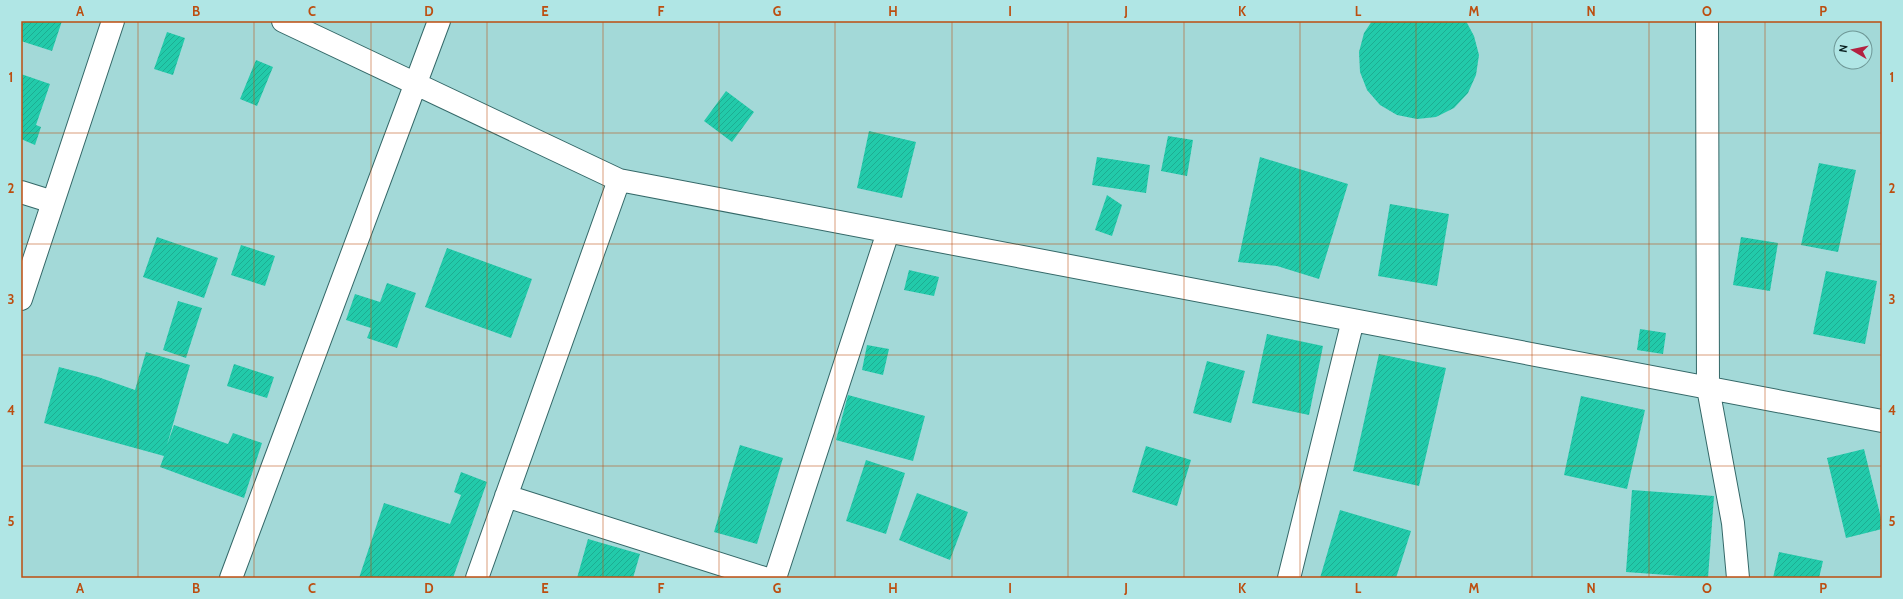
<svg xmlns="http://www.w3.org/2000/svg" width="1903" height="599" viewBox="0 0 1903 599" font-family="Cabin,sans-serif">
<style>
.building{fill:url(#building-hatch)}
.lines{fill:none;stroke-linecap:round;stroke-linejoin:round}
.minor-casing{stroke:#346868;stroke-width:24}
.minor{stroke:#fff;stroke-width:22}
.grid{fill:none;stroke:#bc4e10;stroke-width:1;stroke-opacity:0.55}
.neatline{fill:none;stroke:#bc4e10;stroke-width:1.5}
.grid-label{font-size:13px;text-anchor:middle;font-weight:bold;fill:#bc4e10}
</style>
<defs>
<pattern id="building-hatch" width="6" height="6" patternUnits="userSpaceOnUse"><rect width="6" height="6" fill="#22caaa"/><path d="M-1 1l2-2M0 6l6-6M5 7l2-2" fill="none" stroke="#1dad92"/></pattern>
</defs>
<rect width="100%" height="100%" fill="#a3d9d8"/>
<path class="building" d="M21 21H62L52 51 21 41Z
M1372 21H1466L1474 36 1479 55 1476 75 1468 93 1454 108 1436 117 1417 119 1397 115 1380 105 1367 90 1360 72 1359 52 1364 33Z
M167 32 185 38 173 75 154 69Z
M256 60 273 67 257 106 240 99Z
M21 74 50 84 36 125 41 127 35 145 21 139Z
M726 91 754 112 732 142 704 121Z
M869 131 916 142 902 198 857 188Z
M1168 136 1193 140 1187 176 1161 171Z
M1097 157 1150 165 1146 193 1092 185Z
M1260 157 1348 184 1319 279 1277 266 1238 262Z
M1819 163 1856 170 1838 252 1801 245Z
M1107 195 1122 205 1112 236 1095 230Z
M1390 204 1449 214 1437 286 1378 276Z
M157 237 218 258 204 298 143 277Z
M1741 237 1778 243 1770 291 1733 285Z
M241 245 275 256 265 286 231 275Z
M447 248 532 279 511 338 425 307Z
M909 270 939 277 934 296 904 290Z
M1826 271 1877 281 1865 344 1813 334Z
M387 283 416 293 397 348 367 338 371 328 346 320 355 294 380 302Z
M178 301 202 308 186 358 163 350Z
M1640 329 1666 333 1663 354 1637 350Z
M1267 334 1323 346 1309 415 1252 403Z
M867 345 889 349 883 375 862 370Z
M146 352 190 365 167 445 174 425 228 444 233 433 262 443 244 498 160 467 164 456 44 423 59 367 98 377 135 390Z
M1379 354 1446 368 1419 486 1353 471Z
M1207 361 1245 371 1231 423 1193 413Z
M234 364 274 377 267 398 227 386Z
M848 395 925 416 913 461 836 440Z
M1581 396 1645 410 1627 489 1564 475Z
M740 445 783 458 757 544 714 532Z
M1146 446 1191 460 1177 506 1132 492Z
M1864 449 1882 522V529L1846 538 1827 458Z
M866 460 905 473 886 534 846 521Z
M461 472 487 482 453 578H359L384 503 450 524 461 495 454 492Z
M1632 490 1714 496 1708 578 1626 572Z
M917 493 968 512 950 560 899 540Z
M1340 510 1411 531 1396 578H1320Z
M588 539 640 554 633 578H577Z
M1779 552 1823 561 1819 578H1773Z"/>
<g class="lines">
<g class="minor-casing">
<path id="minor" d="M283 21 619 180 1882 421
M1707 21 1708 388 1733 523 1738 578
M21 192 53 202
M21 299 113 21
M506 496 764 578
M231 578 439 21
M477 578 619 180
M775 578 888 232
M1289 578 1353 320"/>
</g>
<use href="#minor" class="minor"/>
</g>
<path class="grid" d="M138 21V578M254 21V578M371 21V578M487 21V578M603 21V578M719 21V578M835 21V578M952 21V578M1068 21V578M1184 21V578M1300 21V578M1416 21V578M1532 21V578M1649 21V578M1765 21V578M21 133H1882M21 244H1882M21 355H1882M21 466H1882"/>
<rect width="1903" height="599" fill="none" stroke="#b0e6e5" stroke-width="44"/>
<g transform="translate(1853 50) rotate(279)"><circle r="19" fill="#b0e6e5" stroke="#6e9796"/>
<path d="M0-3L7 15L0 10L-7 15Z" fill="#b32141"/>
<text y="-6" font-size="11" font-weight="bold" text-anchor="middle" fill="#0a2020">N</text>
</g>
<rect x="22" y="22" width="1859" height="555" class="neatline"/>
<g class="grid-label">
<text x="80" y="16">A</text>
<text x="196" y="16">B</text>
<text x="312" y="16">C</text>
<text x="429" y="16">D</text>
<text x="545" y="16">E</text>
<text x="661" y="16">F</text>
<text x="777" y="16">G</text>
<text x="893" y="16">H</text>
<text x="1010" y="16">I</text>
<text x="1126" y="16">J</text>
<text x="1242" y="16">K</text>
<text x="1358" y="16">L</text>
<text x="1474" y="16">M</text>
<text x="1591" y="16">N</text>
<text x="1707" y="16">O</text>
<text x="1823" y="16">P</text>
<text x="11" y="82">1</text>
<text x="1892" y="82">1</text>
<text x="11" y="193">2</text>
<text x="1892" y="193">2</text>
<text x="11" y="304">3</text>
<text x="1892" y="304">3</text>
<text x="11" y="415">4</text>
<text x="1892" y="415">4</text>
<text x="11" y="526">5</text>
<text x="1892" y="526">5</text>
<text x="80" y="593">A</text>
<text x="196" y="593">B</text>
<text x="312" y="593">C</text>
<text x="429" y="593">D</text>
<text x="545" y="593">E</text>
<text x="661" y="593">F</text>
<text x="777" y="593">G</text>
<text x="893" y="593">H</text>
<text x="1010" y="593">I</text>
<text x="1126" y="593">J</text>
<text x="1242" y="593">K</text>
<text x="1358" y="593">L</text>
<text x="1474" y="593">M</text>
<text x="1591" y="593">N</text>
<text x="1707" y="593">O</text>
<text x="1823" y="593">P</text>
</g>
</svg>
